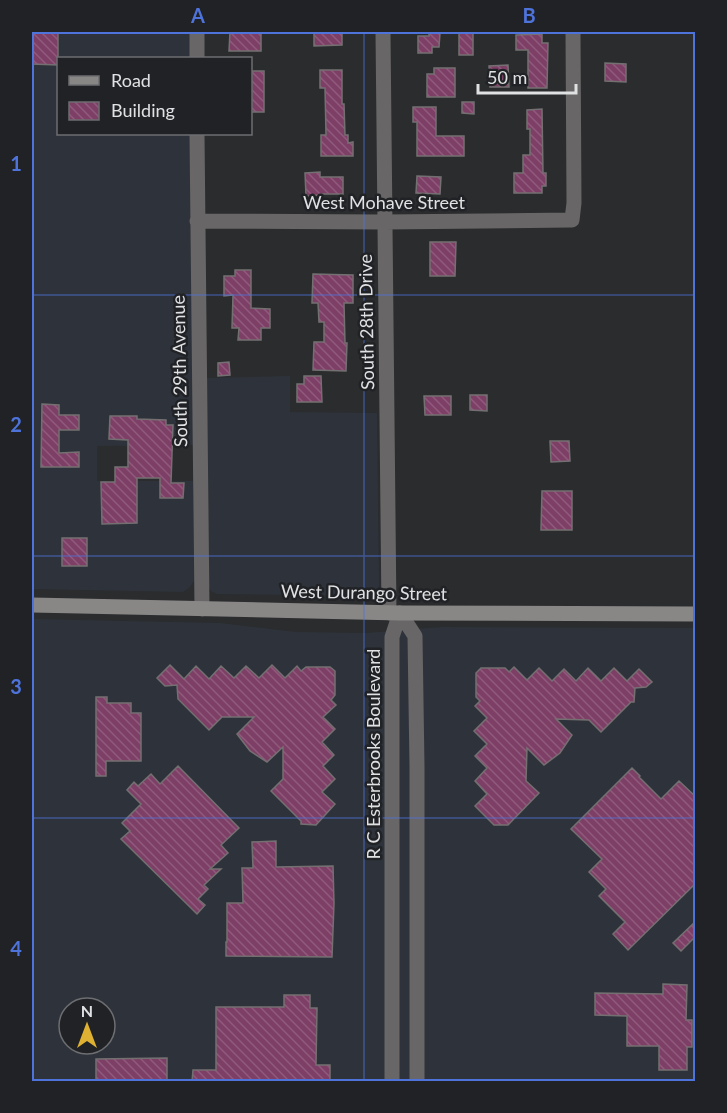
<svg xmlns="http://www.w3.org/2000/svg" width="727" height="1113" viewBox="0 0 727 1113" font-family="Lato,sans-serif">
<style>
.built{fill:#2e333b;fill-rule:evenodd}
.building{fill:url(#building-back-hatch);stroke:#747072;stroke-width:1.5}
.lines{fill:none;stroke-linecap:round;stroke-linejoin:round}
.street{stroke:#686666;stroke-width:15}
.secondary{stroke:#898686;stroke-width:15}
.grid{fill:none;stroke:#4e73db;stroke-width:1.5;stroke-opacity:0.55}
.labels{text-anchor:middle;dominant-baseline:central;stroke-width:5;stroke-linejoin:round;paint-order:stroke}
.street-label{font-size:18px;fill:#e0e1e3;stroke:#202225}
.neatline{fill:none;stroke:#4e73db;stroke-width:2}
.grid-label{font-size:20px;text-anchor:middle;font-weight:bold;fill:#4e73db}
</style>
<defs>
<pattern id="building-back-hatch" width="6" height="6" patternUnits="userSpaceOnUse" patternTransform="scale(1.5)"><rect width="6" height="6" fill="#7e3f66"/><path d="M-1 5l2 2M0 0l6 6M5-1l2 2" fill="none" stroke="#905a7c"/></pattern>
</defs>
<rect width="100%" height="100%" fill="#2a2c2e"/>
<path class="built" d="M32 32H193V58H58V134H193V445L97 446V481H193L194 581 189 588 183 592 32 589Z
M290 376V412L377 413 379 586 376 592 371 596 217 594 211 591 207 584 206 378Z
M32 619 220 623 296 632 366 633 442 627 695 628V1081L32 1082ZM69 1008H105V1044H69Z"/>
<path class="building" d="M32 32H58V65L32 64Z
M230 32H261V51H229Z
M314 32H342V45L314 46Z
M429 33H440L439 47H432V53H418V36H429Z
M459 33H473V55H459Z
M542 34V43H548L547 88H528V50H516V35Z
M605 63 626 64V82L605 81Z
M508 65 509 87H490L489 66Z
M434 68H455V97H427V74H434Z
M320 70H342V104H344L345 135H348V143L353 142V156H321V135H326L325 88H320Z
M250 71H264V112H250Z
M462 102H474V114L462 113Z
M413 107H436V136H464V156H417V122H413Z
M542 109 543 173H546V186H542V193H514V173H523V155H530V129H527V110Z
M320 172V177H343V194H321V195L306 196 305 173Z
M417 176 441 177 440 194 416 193Z
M430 242H456L455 276H430Z
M235 270H251V308L270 309V328H261V340H238L239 328H232L233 295 224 296V276H235Z
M313 274 353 275V303H344L345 343H347L346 371 313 370 314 342H324V322H319L318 303H312Z
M229 362 230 375 218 376V363Z
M304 376H321L322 402H297V384H304Z
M470 395H487V411L470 410Z
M424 396H451V415H425Z
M42 404 59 405V415H79V430H59V453L79 452V467H41Z
M110 416H137V419L166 420V425H173L171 483H184L183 498H160V478H137V523L102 524 101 482H115V467H128V440L109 439Z
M550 441H569L570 461 551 462Z
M542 491H572V530H541Z
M62 538H87V566H62Z
M170 665 184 679 196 666 209 679 221 666 234 678 246 666 259 678 272 665 285 678 297 666 301 671 306 667H330L335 671V695L331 700 336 705 323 717 335 729 322 742 334 755 323 766 335 779 322 792 335 804 316 825 301 824V821L271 791 283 779V747L267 762 250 751 237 734 254 717H222L209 730 178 699 177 685 165 686 157 678Z
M514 667 527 680 539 668 552 681 564 669 576 681 588 668 601 681 614 668 627 681 639 669 652 682 646 687 635 688 634 702H631L601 732 589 720 556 719 572 735 560 753 544 765 527 748 526 781 539 793 508 825H494L475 806 487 794 475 781 487 768 475 756 487 744 474 731 487 718 475 706 480 701 476 697V673L481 668H505L509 672Z
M96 697H107V703H131V713H141V761H106V776H96Z
M178 766 239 828 221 845 228 853 210 869H221L204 885 208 889 198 899 205 905 197 914 121 839 130 831 122 823 141 804 127 790 134 782 138 786 151 774 160 784Z
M632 768 640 776 639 777 661 799 679 781 696 797V883L628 950 613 934 625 922 599 896 606 889 589 872 602 859 571 829Z
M276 841V867L333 866 334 903 332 957 226 956V942H227V903H243L242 868H253L252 842Z
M696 921V936L681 951 673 943Z
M663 984 687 985 686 1020H692V1047H687V1070H659V1046H627V1016L595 1015V993L663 994Z
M284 995H310V1008H317L316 1065H330V1082H192L193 1070H216V1007H284Z
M167 1058V1082H96V1059Z"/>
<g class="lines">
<path class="street" d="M197 32V58
M383 32 389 613
M197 134 202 609
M197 221 384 222 572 220 574 203 573 32
M400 613 415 636 417 767V1082
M392 1082V637L400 613"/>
<path class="secondary" d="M32 605 400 613 696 614"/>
</g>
<path class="grid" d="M364 32V1082M32 295H696M32 556H696M32 818H696"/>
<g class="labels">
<g class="street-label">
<text x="384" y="202">West Mohave Street</text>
<text transform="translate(366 322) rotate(-91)">South 28th Drive</text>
<text transform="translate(179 371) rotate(-91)">South 29th Avenue</text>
<text transform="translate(364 592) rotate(1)">West Durango Street</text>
<text transform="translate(373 754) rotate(-90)">R C Esterbrooks Boulevard</text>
</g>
</g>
<rect width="727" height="1113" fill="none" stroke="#202225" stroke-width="66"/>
<rect x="57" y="57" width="195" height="78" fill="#202225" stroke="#6d6e71" stroke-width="1.5"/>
<rect x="69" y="76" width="30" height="9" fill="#898686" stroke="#6d6e71" stroke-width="1.5"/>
<text x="111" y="87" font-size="18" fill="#e0e1e3">Road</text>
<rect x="69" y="102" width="30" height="18" fill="url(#building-back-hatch)" stroke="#6d6e71" stroke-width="1.5"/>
<text x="111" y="117" font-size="18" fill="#e0e1e3">Building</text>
<g transform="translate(87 1026)"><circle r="28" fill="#202225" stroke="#6d6e71" stroke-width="1.5"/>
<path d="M0-4.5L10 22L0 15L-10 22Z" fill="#deb133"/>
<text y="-9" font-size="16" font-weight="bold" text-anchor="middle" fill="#e0e1e3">N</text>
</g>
<path d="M478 84v9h98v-9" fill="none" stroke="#e0e1e3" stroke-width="3"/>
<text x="487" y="84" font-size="18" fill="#e0e1e3" stroke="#202225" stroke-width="4.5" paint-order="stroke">50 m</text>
<rect x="33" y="33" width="661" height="1047" class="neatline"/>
<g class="grid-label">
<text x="198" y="23">A</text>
<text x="529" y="23">B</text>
<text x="16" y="171">1</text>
<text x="16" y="432">2</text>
<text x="16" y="694">3</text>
<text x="16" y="956">4</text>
</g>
</svg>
